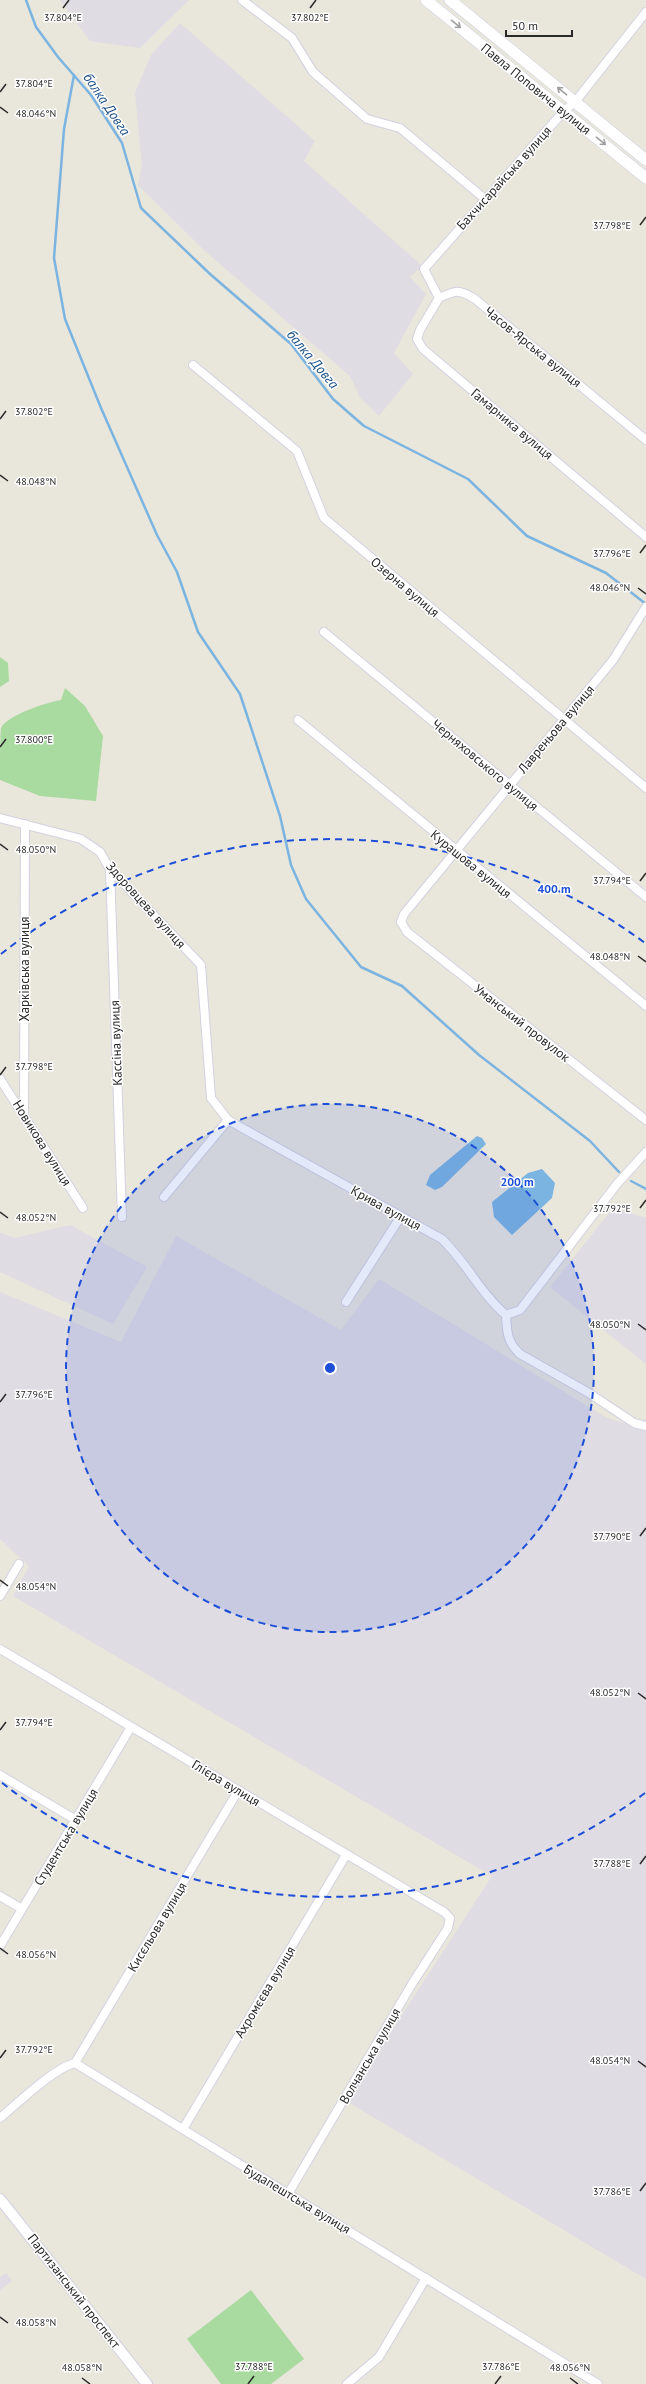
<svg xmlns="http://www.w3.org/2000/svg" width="646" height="2384" viewBox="0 0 646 2384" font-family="'PT Sans',sans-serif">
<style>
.industrial{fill:#dfdce3}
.green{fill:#a9da9f}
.water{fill:#7bb4e0}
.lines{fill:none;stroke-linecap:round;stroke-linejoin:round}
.stream{stroke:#7bb4e0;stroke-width:2.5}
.minor-casing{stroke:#d2d2e0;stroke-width:10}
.tertiary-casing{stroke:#d2d2e0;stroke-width:12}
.secondary-casing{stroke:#d2d2e0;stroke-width:12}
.minor{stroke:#fff;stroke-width:8}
.tertiary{stroke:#fff;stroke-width:10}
.secondary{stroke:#fff;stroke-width:11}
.oneway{stroke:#9f9f9f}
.ticks{fill:none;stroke:#292929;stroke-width:1.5}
.ring{fill:none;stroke:#1d4ed8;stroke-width:2;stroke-dasharray:7 5}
.labels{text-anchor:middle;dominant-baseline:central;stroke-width:3;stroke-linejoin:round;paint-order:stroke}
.street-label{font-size:13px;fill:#292929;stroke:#fff}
.water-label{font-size:14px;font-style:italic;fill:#1c5189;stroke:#fff}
.ticks-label{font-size:10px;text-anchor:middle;fill:#292929;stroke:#fff;stroke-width:3;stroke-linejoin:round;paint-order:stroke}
.centre{fill:#1d4ed8;stroke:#fff;stroke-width:2}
.ring-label{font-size:12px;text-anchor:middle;font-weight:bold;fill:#1d4ed8;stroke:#fff;stroke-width:3;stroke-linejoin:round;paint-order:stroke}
</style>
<rect width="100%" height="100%" fill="#e9e6dc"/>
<path class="industrial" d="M60 0H189L140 48 90 41Z
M180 23 315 141 304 161 422 266 410 277 426 294 394 353 413 374 379 416 361 399 350 376 205 251 138 185 142 165 135 93 151 55Z
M613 1208 646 1218V1364L550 1287Z
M70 1225 147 1267 113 1324 0 1272V1233L15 1238Z
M176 1236 341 1330 379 1279 607 1418 646 1429V2279L346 2101 492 1876 13 1596 29 1566 0 1539V1292L121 1342Z
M6 2273 12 2281 0 2290V2277Z"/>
<path class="green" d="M0 657 8 663 9 681 0 687Z
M65 688 85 706 103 736 96 801 40 796 0 780C0 769 0 736 1 728 7 715 48 702 61 700Z
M251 2290 304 2359 271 2384H221L187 2339Z"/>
<path class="water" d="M477 1136 482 1138 486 1144 442 1187 435 1190 426 1185 430 1175Z
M542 1169 555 1183 552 1198 512 1235 494 1217 492 1202 528 1173Z"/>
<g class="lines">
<path class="stream" d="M26 0 36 27 58 57 91 95 122 143 141 208 210 274 291 344 333 399 364 426 468 479 527 536 606 573 646 604
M74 75 64 129 54 258 65 319 101 408 157 535 177 572 198 632 240 694 280 816 291 865 306 899 361 967 402 986 479 1055 590 1141 619 1172
M631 1181 646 1189"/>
<g class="minor-casing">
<path id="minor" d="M242 0 292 38 313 72 367 119 400 128 485 199
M646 12 575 102 564 111 424 269 439 298C456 290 459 289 475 299L646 440
M439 298 420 330 417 339 423 349 646 537
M193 365 297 451 324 518 646 788
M646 607 613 660 404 914 401 922 407 932 646 1120
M324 632 646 897
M298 720 646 1006
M0 818 81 839 100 852 110 869 201 965 211 1098 228 1120 442 1239C466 1262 481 1294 506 1315 507 1332 507 1342 520 1354L589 1393 634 1423 646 1426
M110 869 122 1217
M0 1079 83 1208
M24 1114 25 824
M164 1197 228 1120
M346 1302 401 1216
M506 1315 520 1310 617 1184 646 1152
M0 1596 19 1564
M0 1649 444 1912 450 1918 448 1928 412 1984 288 2194
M0 1775 76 1820
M0 1896 22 1909
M0 1946 131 1727
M75 2063 238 1791
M0 2118C18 2103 54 2068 75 2063L598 2384
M183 2129 346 1855
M347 2384 379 2357 426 2278"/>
</g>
<g class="tertiary-casing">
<path id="tertiary" d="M0 2199 147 2384"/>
</g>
<g class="secondary-casing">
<path id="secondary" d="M426 0 646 178
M450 0 646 160"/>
</g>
<use href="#minor" class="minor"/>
<use href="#tertiary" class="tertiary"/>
<use href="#secondary" class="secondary"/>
</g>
<defs><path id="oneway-shaft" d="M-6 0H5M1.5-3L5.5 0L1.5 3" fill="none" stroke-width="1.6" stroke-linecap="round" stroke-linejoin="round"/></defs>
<g class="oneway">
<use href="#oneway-shaft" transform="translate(456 24) rotate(39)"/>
<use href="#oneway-shaft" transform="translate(562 91) rotate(-141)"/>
<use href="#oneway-shaft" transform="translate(601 141) rotate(39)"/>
</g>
<path class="ticks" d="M63 8 69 0M310 8 316 0M0 92 6 84M0 107 8 113M640 225 646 217M0 419 6 411M0 475 8 481M640 553 646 545M638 588 646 594M0 747 6 739M0 844 8 850M640 881 646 873M638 956 646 962M0 1075 6 1067M640 1208 646 1200M0 1212 8 1218M638 1324 646 1330M0 1402 6 1394M640 1536 646 1528M0 1580 8 1586M638 1693 646 1699M0 1730 6 1722M640 1864 646 1856M0 1948 8 1954M0 2058 6 2050M638 2061 646 2067M640 2191 646 2183M0 2317 8 2323M82 2378 90 2384M570 2378 578 2384M248 2384 254 2376M495 2384 501 2376"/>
<circle cx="330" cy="1368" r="264" fill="#1d4ed8" fill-opacity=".12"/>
<g class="ring">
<circle cx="330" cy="1368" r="264"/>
<path d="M645 1793A529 529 0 0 1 1 1782M1 954A529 529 0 0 1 645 943"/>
</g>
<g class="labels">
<g class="street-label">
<text transform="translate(536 89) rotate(39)">Павла Поповича вулиця</text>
<text transform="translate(504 178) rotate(-48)">Бахчисарайська вулиця</text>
<text transform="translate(533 347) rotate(39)">Часов-Ярська вулиця</text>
<text transform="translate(512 424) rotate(40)">Гамарника вулиця</text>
<text transform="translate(405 587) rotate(40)">Озерна вулиця</text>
<text transform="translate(556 729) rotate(-50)">Лавреньова вулиця</text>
<text transform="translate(485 765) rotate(40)">Черняховського вулиця</text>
<text transform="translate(471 864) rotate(39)">Курашова вулиця</text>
<text transform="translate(146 905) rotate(48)">Здоровцева вулиця</text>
<text transform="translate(24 969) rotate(-90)">Харківська вулиця</text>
<text transform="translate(522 1023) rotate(38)">Уманський провулок</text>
<text transform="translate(116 1043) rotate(-92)">Кассіна вулиця</text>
<text transform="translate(42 1143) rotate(58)">Новикова вулиця</text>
<text transform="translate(386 1208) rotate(29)">Крива вулиця</text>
<text transform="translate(226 1783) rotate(31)">Глієра вулиця</text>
<text transform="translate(66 1837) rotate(-59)">Студентська вулиця</text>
<text transform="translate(157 1927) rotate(-59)">Кисєльова вулиця</text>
<text transform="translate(265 1992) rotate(-59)">Ахромєєва вулиця</text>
<text transform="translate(370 2056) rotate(-60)">Волчанська вулиця</text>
<text transform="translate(297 2199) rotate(31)">Будапештська вулиця</text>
<text transform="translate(74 2291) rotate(52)">Партизанський проспект</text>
</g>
<g class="water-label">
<text transform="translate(107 104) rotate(56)">балка Довга</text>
<text transform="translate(313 359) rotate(50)">балка Довга</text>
</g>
</g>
<g class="ticks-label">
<text x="63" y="21">37.804°E</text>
<text x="310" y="21">37.802°E</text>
<text x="34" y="87">37.804°E</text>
<text x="36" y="117">48.046°N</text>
<text x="612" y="229">37.798°E</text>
<text x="34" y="415">37.802°E</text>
<text x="36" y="485">48.048°N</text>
<text x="612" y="557">37.796°E</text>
<text x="610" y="591">48.046°N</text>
<text x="34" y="743">37.800°E</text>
<text x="36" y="853">48.050°N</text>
<text x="612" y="884">37.794°E</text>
<text x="610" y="960">48.048°N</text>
<text x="34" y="1070">37.798°E</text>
<text x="612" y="1212">37.792°E</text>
<text x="36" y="1221">48.052°N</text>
<text x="610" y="1328">48.050°N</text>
<text x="34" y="1398">37.796°E</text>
<text x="612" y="1540">37.790°E</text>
<text x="36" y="1590">48.054°N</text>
<text x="610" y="1696">48.052°N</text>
<text x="34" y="1726">37.794°E</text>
<text x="612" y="1867">37.788°E</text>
<text x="36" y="1958">48.056°N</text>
<text x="34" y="2053">37.792°E</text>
<text x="610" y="2064">48.054°N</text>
<text x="612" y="2195">37.786°E</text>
<text x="36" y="2326">48.058°N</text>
<text x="254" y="2370">37.788°E</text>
<text x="501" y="2370">37.786°E</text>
<text x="82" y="2371">48.058°N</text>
<text x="570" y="2371">48.056°N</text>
</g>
<circle cx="330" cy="1368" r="6" class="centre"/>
<g class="ring-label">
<text x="554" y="893">400 m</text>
<text x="517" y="1186">200 m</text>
</g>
<path d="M506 30v6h66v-6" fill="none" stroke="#292929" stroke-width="2"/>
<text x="512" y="30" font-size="12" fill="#292929" stroke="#ffffff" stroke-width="3" paint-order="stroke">50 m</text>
</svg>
